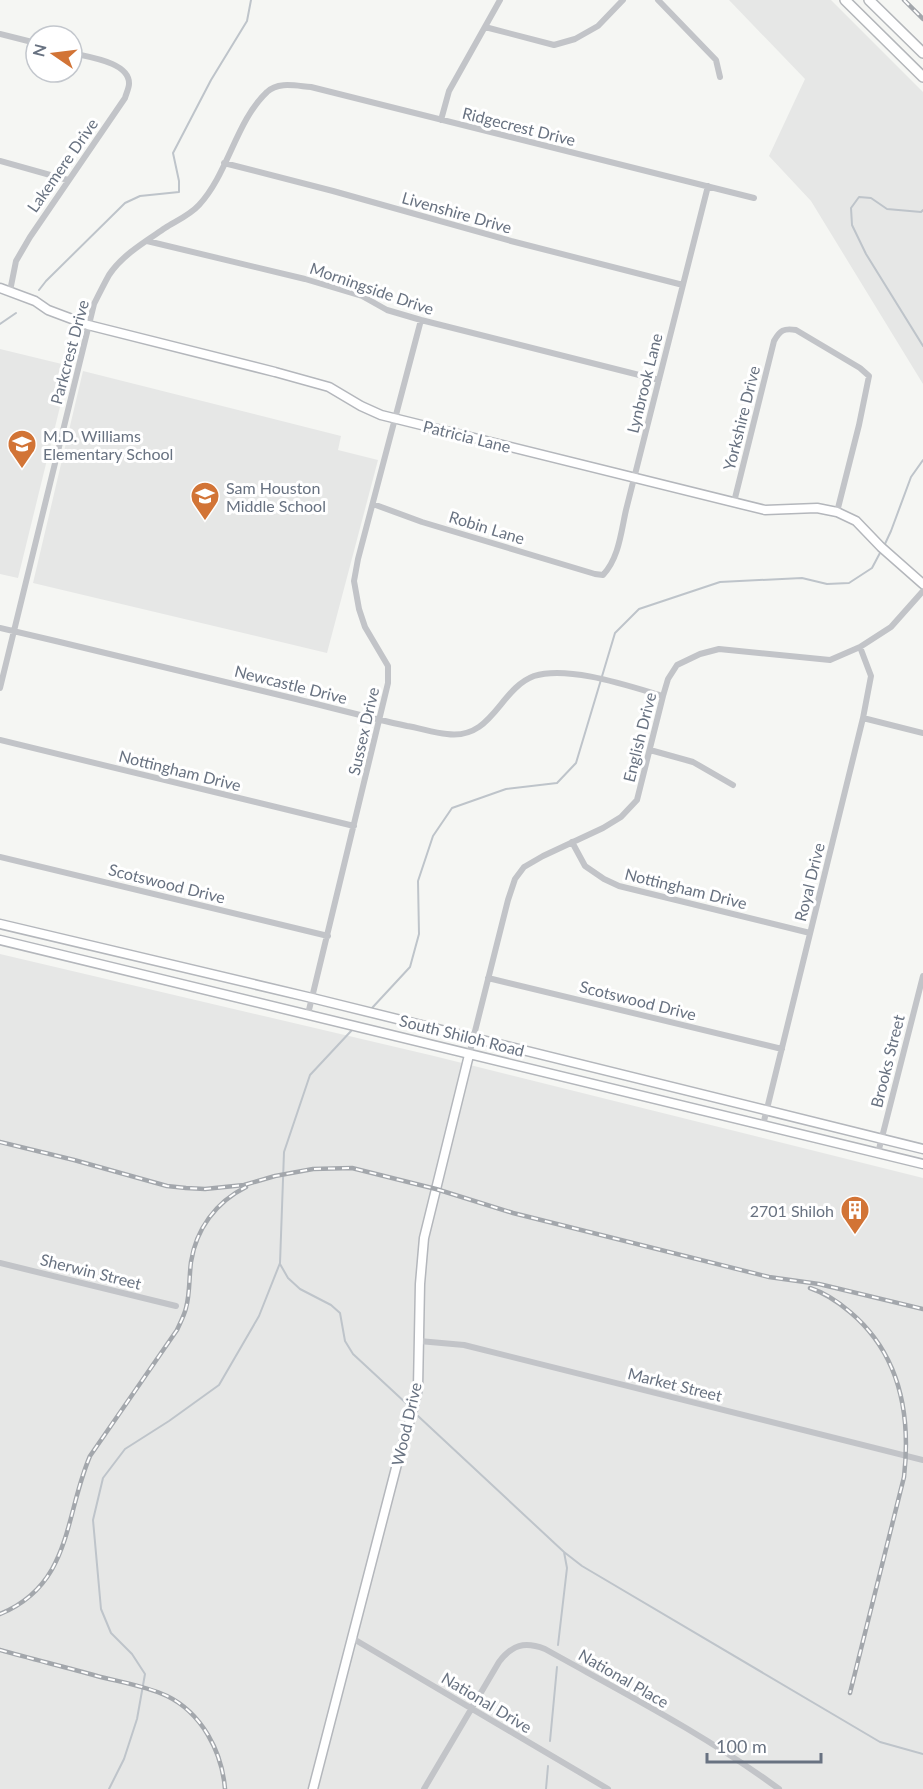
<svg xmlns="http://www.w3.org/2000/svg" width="923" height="1789" viewBox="0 0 923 1789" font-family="Lato,sans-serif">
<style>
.built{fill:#e6e7e6}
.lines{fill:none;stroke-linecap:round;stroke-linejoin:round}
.stream{stroke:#bec4ca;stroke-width:2}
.secondary-casing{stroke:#b4b7bc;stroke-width:11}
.primary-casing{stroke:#b3b6ba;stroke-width:12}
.street{stroke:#c2c4c8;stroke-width:6}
.secondary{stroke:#fff;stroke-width:8}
.primary{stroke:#fff;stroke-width:9}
.rail-casing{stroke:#a3a7ac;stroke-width:4.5}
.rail{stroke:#fff;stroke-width:2;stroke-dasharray:7;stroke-linecap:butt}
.labels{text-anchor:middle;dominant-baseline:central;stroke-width:6;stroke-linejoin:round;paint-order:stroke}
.street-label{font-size:16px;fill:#687281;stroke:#fff}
.poi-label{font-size:16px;fill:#687281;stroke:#fff;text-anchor:start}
</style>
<rect width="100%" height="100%" fill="#f5f6f3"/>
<path class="built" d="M729 0H831L923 92V384L811 201 769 156 805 79Z
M0 349 70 366 18 578 0 574Z
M83 371 341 436 338 450 378 460 327 653 33 583Z
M0 954 434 1056 923 1178V1789H0Z"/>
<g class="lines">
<path class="stream" d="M923 210 921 212 887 209 871 198 859 197 851 208 852 225 866 254 923 346
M39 290 46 281 125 203 140 196 179 192V181L173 153 211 80 247 21 251 0
M0 324 16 313
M884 546 891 531 911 477 923 460
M372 1008 410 967 419 934 418 881 433 836 452 808 506 789 557 783 576 763 615 633 639 609 720 582 802 578 827 584 849 583 872 568 881 551
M280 1264 288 1278 300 1289 331 1305 340 1313 345 1341 353 1354 408 1405
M418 1416 564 1552 582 1566 880 1742 923 1754
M558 1645 567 1568 564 1552
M550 1741 557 1667
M109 1789 124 1759 137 1719 145 1674 132 1654 111 1633 101 1609 93 1520 103 1478 125 1449 169 1421 219 1385 259 1316 280 1263 284 1152 310 1075 352 1030
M546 1789 548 1766"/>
<g class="secondary-casing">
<path id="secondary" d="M0 288 35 301 48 310 88 325 275 372 329 387 361 406 381 415 765 510 817 508 837 512 856 521 881 547 923 584
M0 924 312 998 923 1149
M0 940 923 1164
M313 1789 397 1464 414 1406 418 1388 420 1284 424 1238 469 1055"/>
</g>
<g class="primary-casing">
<path id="primary" d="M845 0 923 77
M869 0 923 53"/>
</g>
<path class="street" d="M658 0 716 60 720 77
M485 27 554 45 575 39 598 26 623 0
M0 34 36 43
M441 120 449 91 500 0
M0 161 68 180
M224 163 333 191 511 241 683 285
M147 241 305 279 362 296 387 310 421 320 659 380
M10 291 16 261 30 237 125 98C126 94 129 88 129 84 130 62 88 57 72 53
M734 502 774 341C780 330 784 328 796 330L860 368 869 376 859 425 837 512
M373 504 422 522 595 574 603 575C619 558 621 532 626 510L708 186
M0 628C99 651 198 675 296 699 333 708 370 718 407 726 420 728 434 733 447 734 493 740 499 689 534 676 568 665 629 686 663 696
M0 688 94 304C99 294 104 284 109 275 122 255 146 241 165 228 176 221 190 215 199 205 228 174 236 121 267 92 278 81 297 86 311 87L754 198
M863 718 923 733
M0 740 354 826
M650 750 693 762 733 785
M572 842 585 866 604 879 619 886 810 933
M0 857 328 936
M488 978 782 1049
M308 1014 388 683V666L365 627 359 609 354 581 358 559 421 320
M469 1055 508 900 515 879 524 867 543 856 603 828 621 817 637 800 663 696 668 679 677 665 700 654 719 649 830 660 860 647 891 627 923 591
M763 1125 863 718 871 676 860 647
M878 1153 923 976
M0 1263 176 1306
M419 1341 464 1345 923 1460
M352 1638 608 1789
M424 1789 499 1662C512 1645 524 1641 545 1649 624 1693 706 1735 779 1789"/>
<use href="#secondary" class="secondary"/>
<use href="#primary" class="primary"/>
<g class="rail-casing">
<path id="rail" d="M904 0 923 19
M0 1142 74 1160 167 1186 186 1188 205 1189 244 1185 275 1176 313 1169 352 1168 436 1189 513 1213 769 1277 819 1284 923 1309
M810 1288C825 1293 837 1301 850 1312 900 1354 911 1415 904 1477L850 1693
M0 1614C72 1584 64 1517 90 1456L177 1330C180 1323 184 1316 186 1308 190 1294 189 1277 191 1262 196 1229 216 1202 246 1187
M0 1650C32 1659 65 1667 97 1676 120 1682 146 1686 167 1696 202 1713 222 1752 225 1789"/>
</g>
<use href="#rail" class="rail"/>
</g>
<defs>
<g id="school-pin" transform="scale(1.5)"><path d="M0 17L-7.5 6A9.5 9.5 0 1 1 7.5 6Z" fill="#d27436" stroke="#fff"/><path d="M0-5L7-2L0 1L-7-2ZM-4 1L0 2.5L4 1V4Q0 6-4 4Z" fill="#fff"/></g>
<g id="building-pin" transform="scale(1.5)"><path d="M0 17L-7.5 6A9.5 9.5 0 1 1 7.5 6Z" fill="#d27436" stroke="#fff"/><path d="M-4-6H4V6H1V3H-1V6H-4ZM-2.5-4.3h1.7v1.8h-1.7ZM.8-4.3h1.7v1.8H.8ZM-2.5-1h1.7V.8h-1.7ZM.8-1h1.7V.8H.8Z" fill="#fff"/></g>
</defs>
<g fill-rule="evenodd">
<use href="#school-pin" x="22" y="444"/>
<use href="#school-pin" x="205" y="496"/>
<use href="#building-pin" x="855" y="1210"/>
</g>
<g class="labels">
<g class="street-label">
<text transform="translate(519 126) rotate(14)">Ridgecrest Drive</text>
<text transform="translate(62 165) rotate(-55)">Lakemere Drive</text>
<text transform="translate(457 212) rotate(16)">Livenshire Drive</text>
<text transform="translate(372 288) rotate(19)">Morningside Drive</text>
<text transform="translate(69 352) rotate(-75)">Parkcrest Drive</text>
<text transform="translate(644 383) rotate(-76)">Lynbrook Lane</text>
<text transform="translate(741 418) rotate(-76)">Yorkshire Drive</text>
<text transform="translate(467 436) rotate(14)">Patricia Lane</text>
<text transform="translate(487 527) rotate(17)">Robin Lane</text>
<text transform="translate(291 684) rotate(14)">Newcastle Drive</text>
<text transform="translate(363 731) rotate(-77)">Sussex Drive</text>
<text transform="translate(639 737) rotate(-76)">English Drive</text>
<text transform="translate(180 770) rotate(14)">Nottingham Drive</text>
<text transform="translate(809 882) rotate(-76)">Royal Drive</text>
<text transform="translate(167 883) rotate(14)">Scotswood Drive</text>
<text transform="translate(686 888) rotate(14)">Nottingham Drive</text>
<text transform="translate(638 1000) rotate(14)">Scotswood Drive</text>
<text transform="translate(462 1035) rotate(14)">South Shiloh Road</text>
<text transform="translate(887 1061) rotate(-76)">Brooks Street</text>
<text transform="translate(91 1271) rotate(14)">Sherwin Street</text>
<text transform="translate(675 1384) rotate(14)">Market Street</text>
<text transform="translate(406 1424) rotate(-77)">Wood Drive</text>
<text transform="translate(624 1678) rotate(30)">National Place</text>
<text transform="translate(487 1702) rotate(31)">National Drive</text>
</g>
<g class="poi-label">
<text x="43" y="435">M.D. Williams<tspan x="43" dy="18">Elementary School</tspan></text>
<text x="226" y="487">Sam Houston<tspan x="226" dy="18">Middle School</tspan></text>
<text x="834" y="1210" text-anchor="end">2701 Shiloh</text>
</g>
</g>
<g transform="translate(54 54) rotate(284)"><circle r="28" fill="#ffffff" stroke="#c3c7cd" stroke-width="1.5"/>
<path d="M0-4.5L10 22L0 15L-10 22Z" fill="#d27436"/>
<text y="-9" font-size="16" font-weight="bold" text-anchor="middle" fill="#687281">N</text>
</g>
<path d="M707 1753v9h114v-9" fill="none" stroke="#687281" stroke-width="3"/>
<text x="716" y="1753" font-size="18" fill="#687281" stroke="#ffffff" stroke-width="4.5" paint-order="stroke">100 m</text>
</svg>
